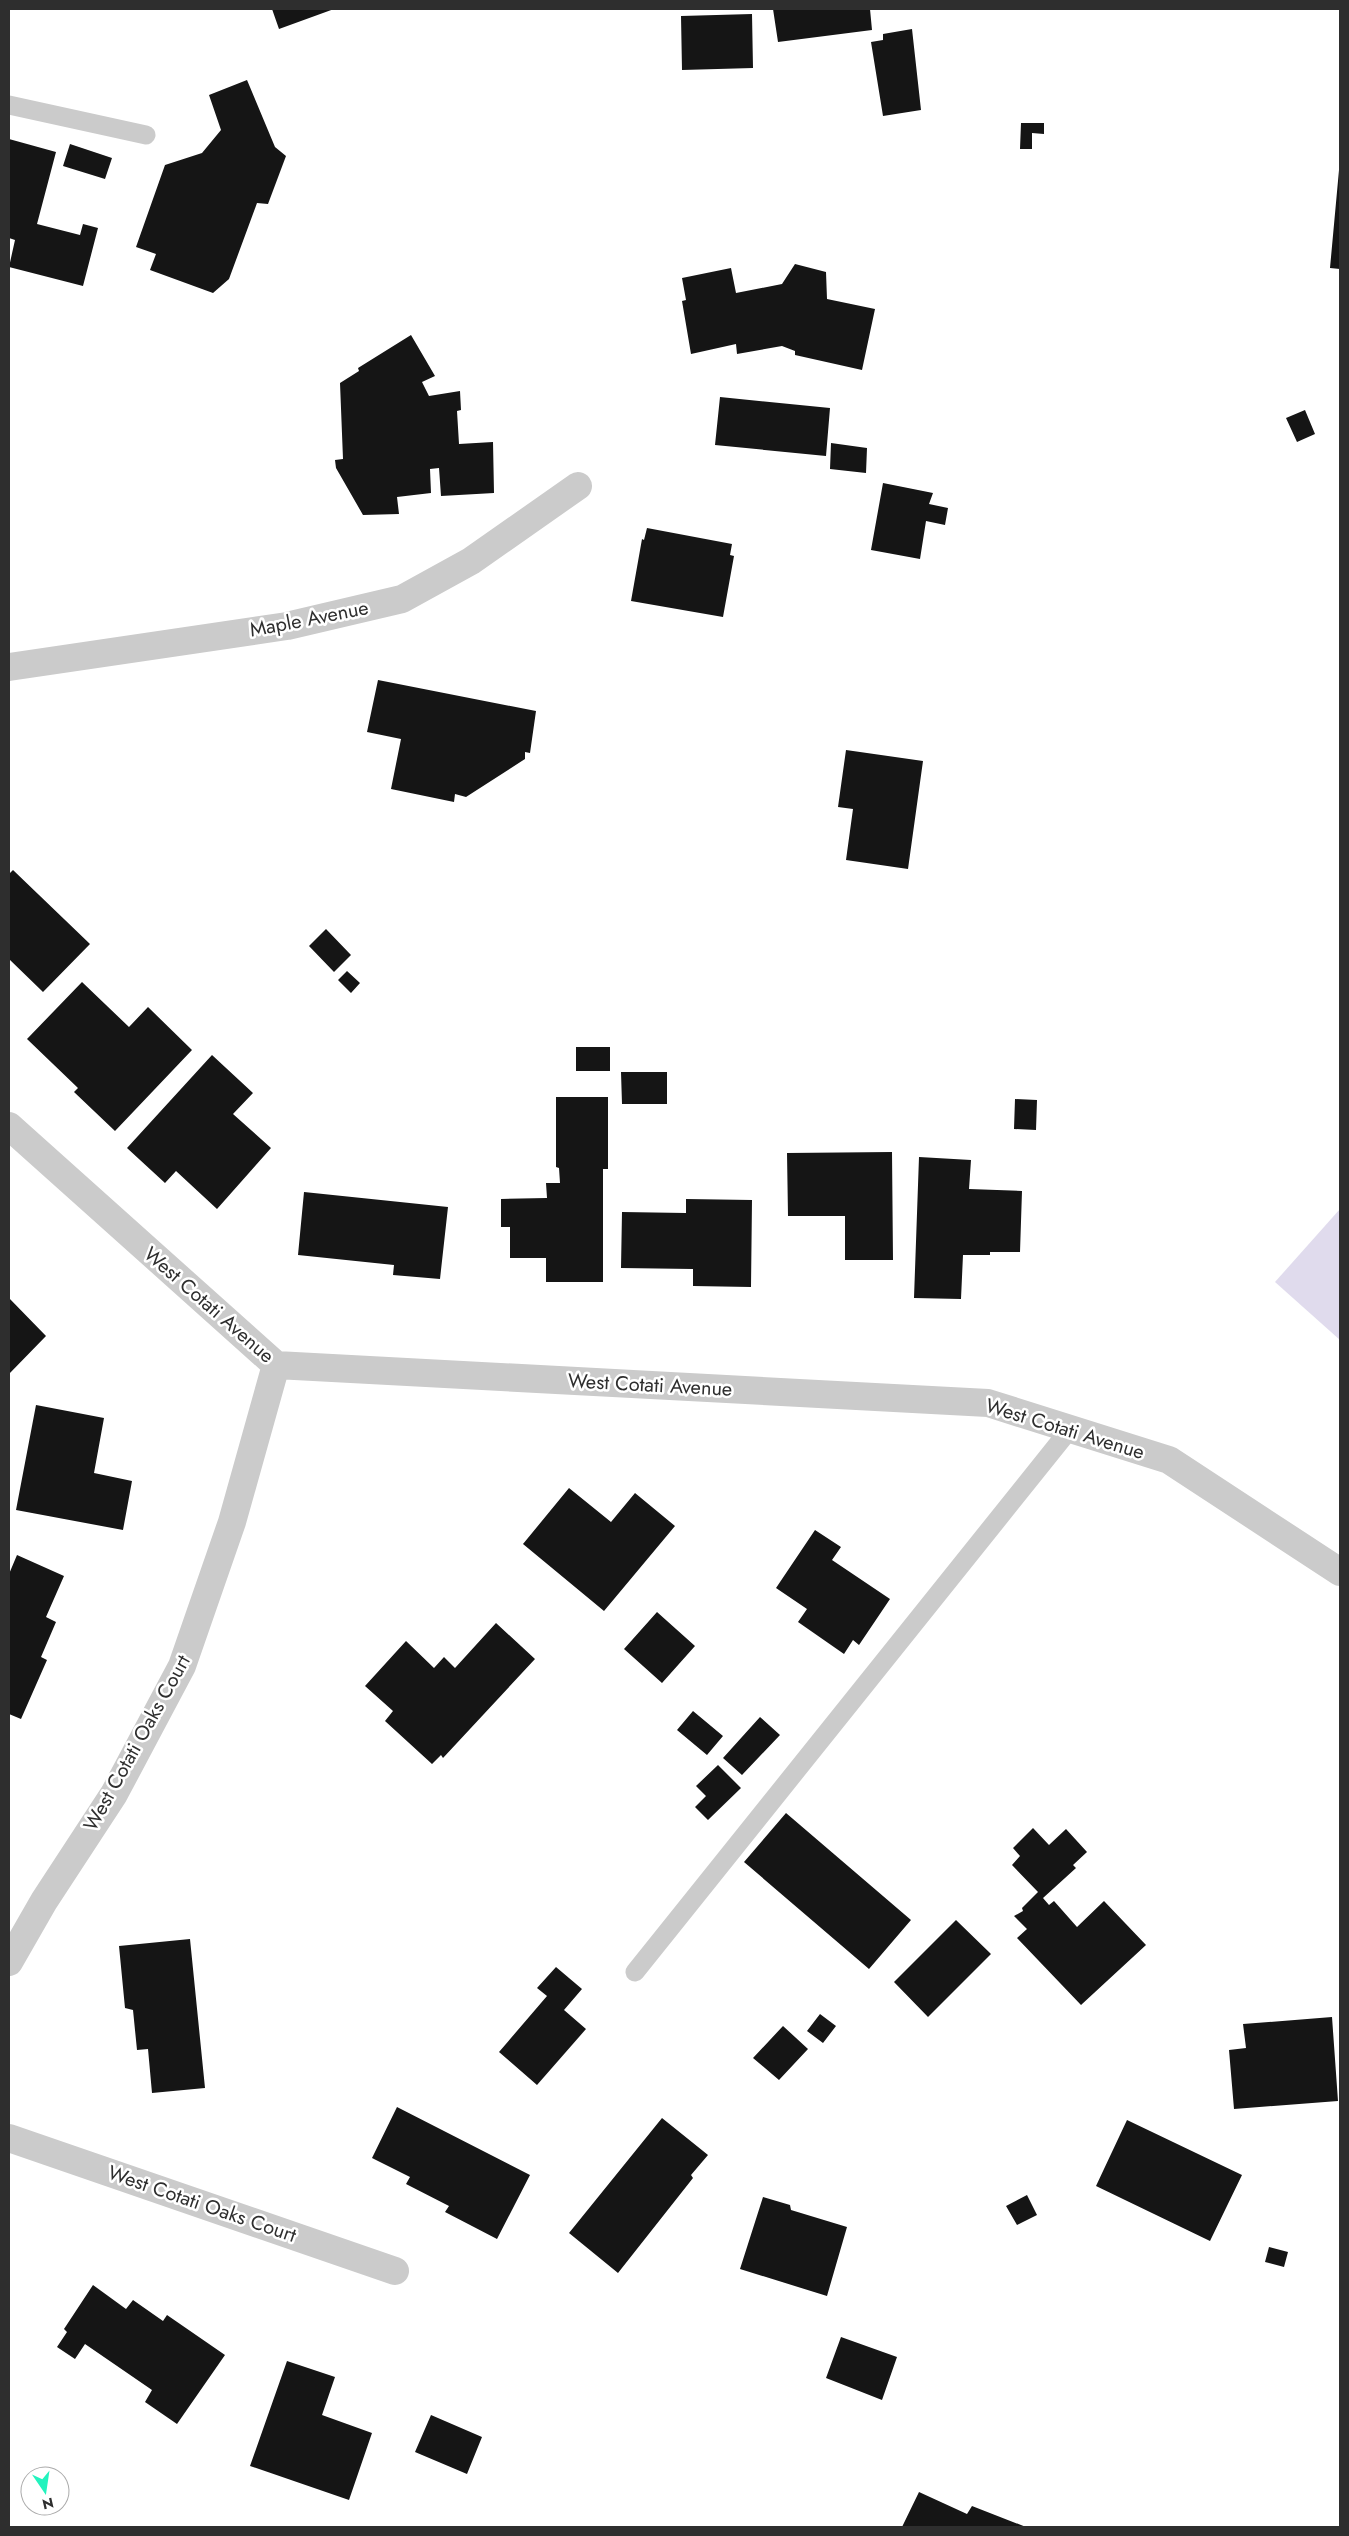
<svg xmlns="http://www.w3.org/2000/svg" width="1349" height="2536" viewBox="0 0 1349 2536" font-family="Jost,sans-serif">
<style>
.green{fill:#e0dbed}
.building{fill:#151515}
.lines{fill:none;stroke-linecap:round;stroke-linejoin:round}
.lane{stroke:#cbcbcb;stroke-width:19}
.street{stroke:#cbcbcb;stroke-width:28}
.labels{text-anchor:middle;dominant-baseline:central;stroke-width:5;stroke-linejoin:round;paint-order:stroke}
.street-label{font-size:20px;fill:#2e2e2e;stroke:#fff}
</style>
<rect width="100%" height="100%" fill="#fff"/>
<path class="green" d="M1340 1209V1340L1275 1282Z"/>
<path class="building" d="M272 9H334L279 29Z
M773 9H870L872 30 778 42Z
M752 14 753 68 682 70 681 16Z
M912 29 921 110 883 116 871 42 883 40V34Z
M247 80 275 147 286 156 268 204 257 203 229 279 213 293 150 270 156 254 136 247 165 165 202 153 221 130 209 95Z
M1021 123H1044V134L1032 133V149H1020Z
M9 139 56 152 37 224 80 235 83 224 98 228 83 286 9 267 15 240 9 238Z
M70 144 112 158 105 179 63 166Z
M1339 170H1340V269L1330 268Z
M795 264 826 272 827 299 875 309 862 370 795 355V351L782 346 737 354 736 344 691 354 682 301 686 300 682 278 731 268 736 293 782 284Z
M411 335 435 376 422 382 429 396 460 391 461 410 457 411 459 444 493 442 494 493 441 496 439 468 430 469 431 493 397 497 399 514 363 515 336 468 335 460 343 459 340 383 359 371 358 368Z
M720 397 830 408 826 456 715 445Z
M1305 410 1315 434 1297 442 1286 418Z
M831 443 867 448 866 473 830 469Z
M883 483 933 493 929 504 948 508 945 525 926 521 920 559 871 550Z
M647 528 732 544 730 555 734 556 723 617 631 601 642 539 644 540Z
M378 680 536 711 530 753 525 752V759L466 797 455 794 454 802 391 789 401 739 367 732Z
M846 750 923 761 908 869 846 860 853 809 838 807Z
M13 870 90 944 43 992 9 959V874Z
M326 929 351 955 334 972 309 946Z
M347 971 360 983 351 993 338 980Z
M82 982 129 1027 148 1007 192 1050 115 1131 74 1092 78 1088 27 1039Z
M576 1047H610V1071H576Z
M212 1055 253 1093 233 1114 271 1148 217 1209 176 1171 165 1183 127 1148Z
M621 1072H667V1104H622Z
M556 1097H608V1169H603V1282H546V1258H510V1227H501V1199L547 1198 546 1183H560L559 1168 556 1167Z
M1015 1099 1037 1100 1036 1130 1014 1129Z
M892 1152 893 1260H845V1216H788L787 1153Z
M919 1157 971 1160 969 1189 1022 1191 1020 1252H990V1255H963L961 1299 914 1298Z
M304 1192 448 1207 440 1279 393 1275 394 1265 298 1255Z
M686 1199 752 1200 751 1287 693 1286V1269L621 1268 622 1212 686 1213Z
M9 1298 46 1336 9 1374Z
M36 1405 104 1418 94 1473 132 1481 123 1530 16 1510Z
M569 1488 611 1522 635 1493 675 1526 604 1611 523 1544Z
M815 1530 841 1547 832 1560 890 1599 859 1645 853 1640 844 1654 798 1622 807 1609 776 1588Z
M17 1555 64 1576 46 1617 56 1622 41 1657 47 1660 21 1719 9 1714V1574Z
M657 1612 695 1646 662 1683 624 1649Z
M496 1623 535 1659 443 1758 441 1755 432 1764 385 1721 393 1711 365 1686 406 1641 434 1668 444 1657 455 1668Z
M693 1711 723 1736 707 1755 677 1730Z
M760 1717 780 1735 742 1775 723 1758Z
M718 1765 741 1788 708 1820 695 1807 706 1796 696 1786Z
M786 1813 911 1920 869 1969 744 1862Z
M1033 1828 1049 1845 1066 1829 1087 1852 1073 1865 1076 1868 1043 1898 1049 1905 1054 1901 1077 1927 1104 1901 1146 1945 1081 2005 1017 1938 1027 1929 1014 1916 1023 1911 1022 1908 1038 1892 1012 1865 1020 1856 1013 1848Z
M956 1920 991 1954 928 2017 894 1982Z
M190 1939 205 2088 152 2093 148 2049 137 2050 133 2010 125 2008 119 1946Z
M556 1967 582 1989 564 2010 586 2029 537 2085 499 2052 547 1996 537 1988Z
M820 2014 836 2026 823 2043 807 2031Z
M1332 2017 1338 2101 1234 2109 1229 2050 1246 2048 1243 2024Z
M783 2026 808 2049 779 2080 753 2058Z
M397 2107 530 2175 497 2239 445 2212 449 2206 406 2184 410 2177 372 2158Z
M662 2118 708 2155 691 2175 693 2178 618 2273 569 2233Z
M1127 2120 1242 2175 1210 2241 1096 2186Z
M1027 2195 1037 2215 1017 2225 1006 2206Z
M763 2197 790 2205 791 2210 847 2227 827 2296 740 2269Z
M1269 2247 1288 2252 1284 2267 1265 2262Z
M93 2285 126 2309 133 2300 163 2321 167 2315 225 2355 177 2424 145 2402 152 2390 85 2344 75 2359 57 2347 67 2332 64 2329Z
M841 2337 897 2357 882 2400 826 2378Z
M287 2361 335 2377 322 2415 372 2433 349 2500 250 2466Z
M431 2415 482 2437 467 2474 415 2452Z
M919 2492 967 2514 972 2506 1026 2527H902Z"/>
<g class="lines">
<path class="lane" d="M9 105 146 135
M635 1972 1070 1429"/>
<path class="street" d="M9 667 287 626 402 599 471 561 578 486
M9 1126 276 1365 988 1403 1169 1460 1340 1572
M9 1962 44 1901 114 1794 182 1666 232 1522 276 1365
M9 2138 395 2271"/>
</g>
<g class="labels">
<g class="street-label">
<text transform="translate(309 619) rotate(-11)">Maple Avenue</text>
<text transform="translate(209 1305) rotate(41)">West Cotati Avenue</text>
<text transform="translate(650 1385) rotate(3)">West Cotati Avenue</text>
<text transform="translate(1065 1429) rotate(17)">West Cotati Avenue</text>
<text transform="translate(137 1743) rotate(-61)">West Cotati Oaks Court</text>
<text transform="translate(202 2204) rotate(19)">West Cotati Oaks Court</text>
</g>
</g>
<rect width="1349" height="2536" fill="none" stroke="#2e2e2e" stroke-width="20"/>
<g transform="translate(45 2491) rotate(167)"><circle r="24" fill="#ffffff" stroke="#ababab"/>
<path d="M0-4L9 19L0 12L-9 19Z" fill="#23f3be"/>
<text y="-8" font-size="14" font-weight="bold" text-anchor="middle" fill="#2e2e2e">N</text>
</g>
</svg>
